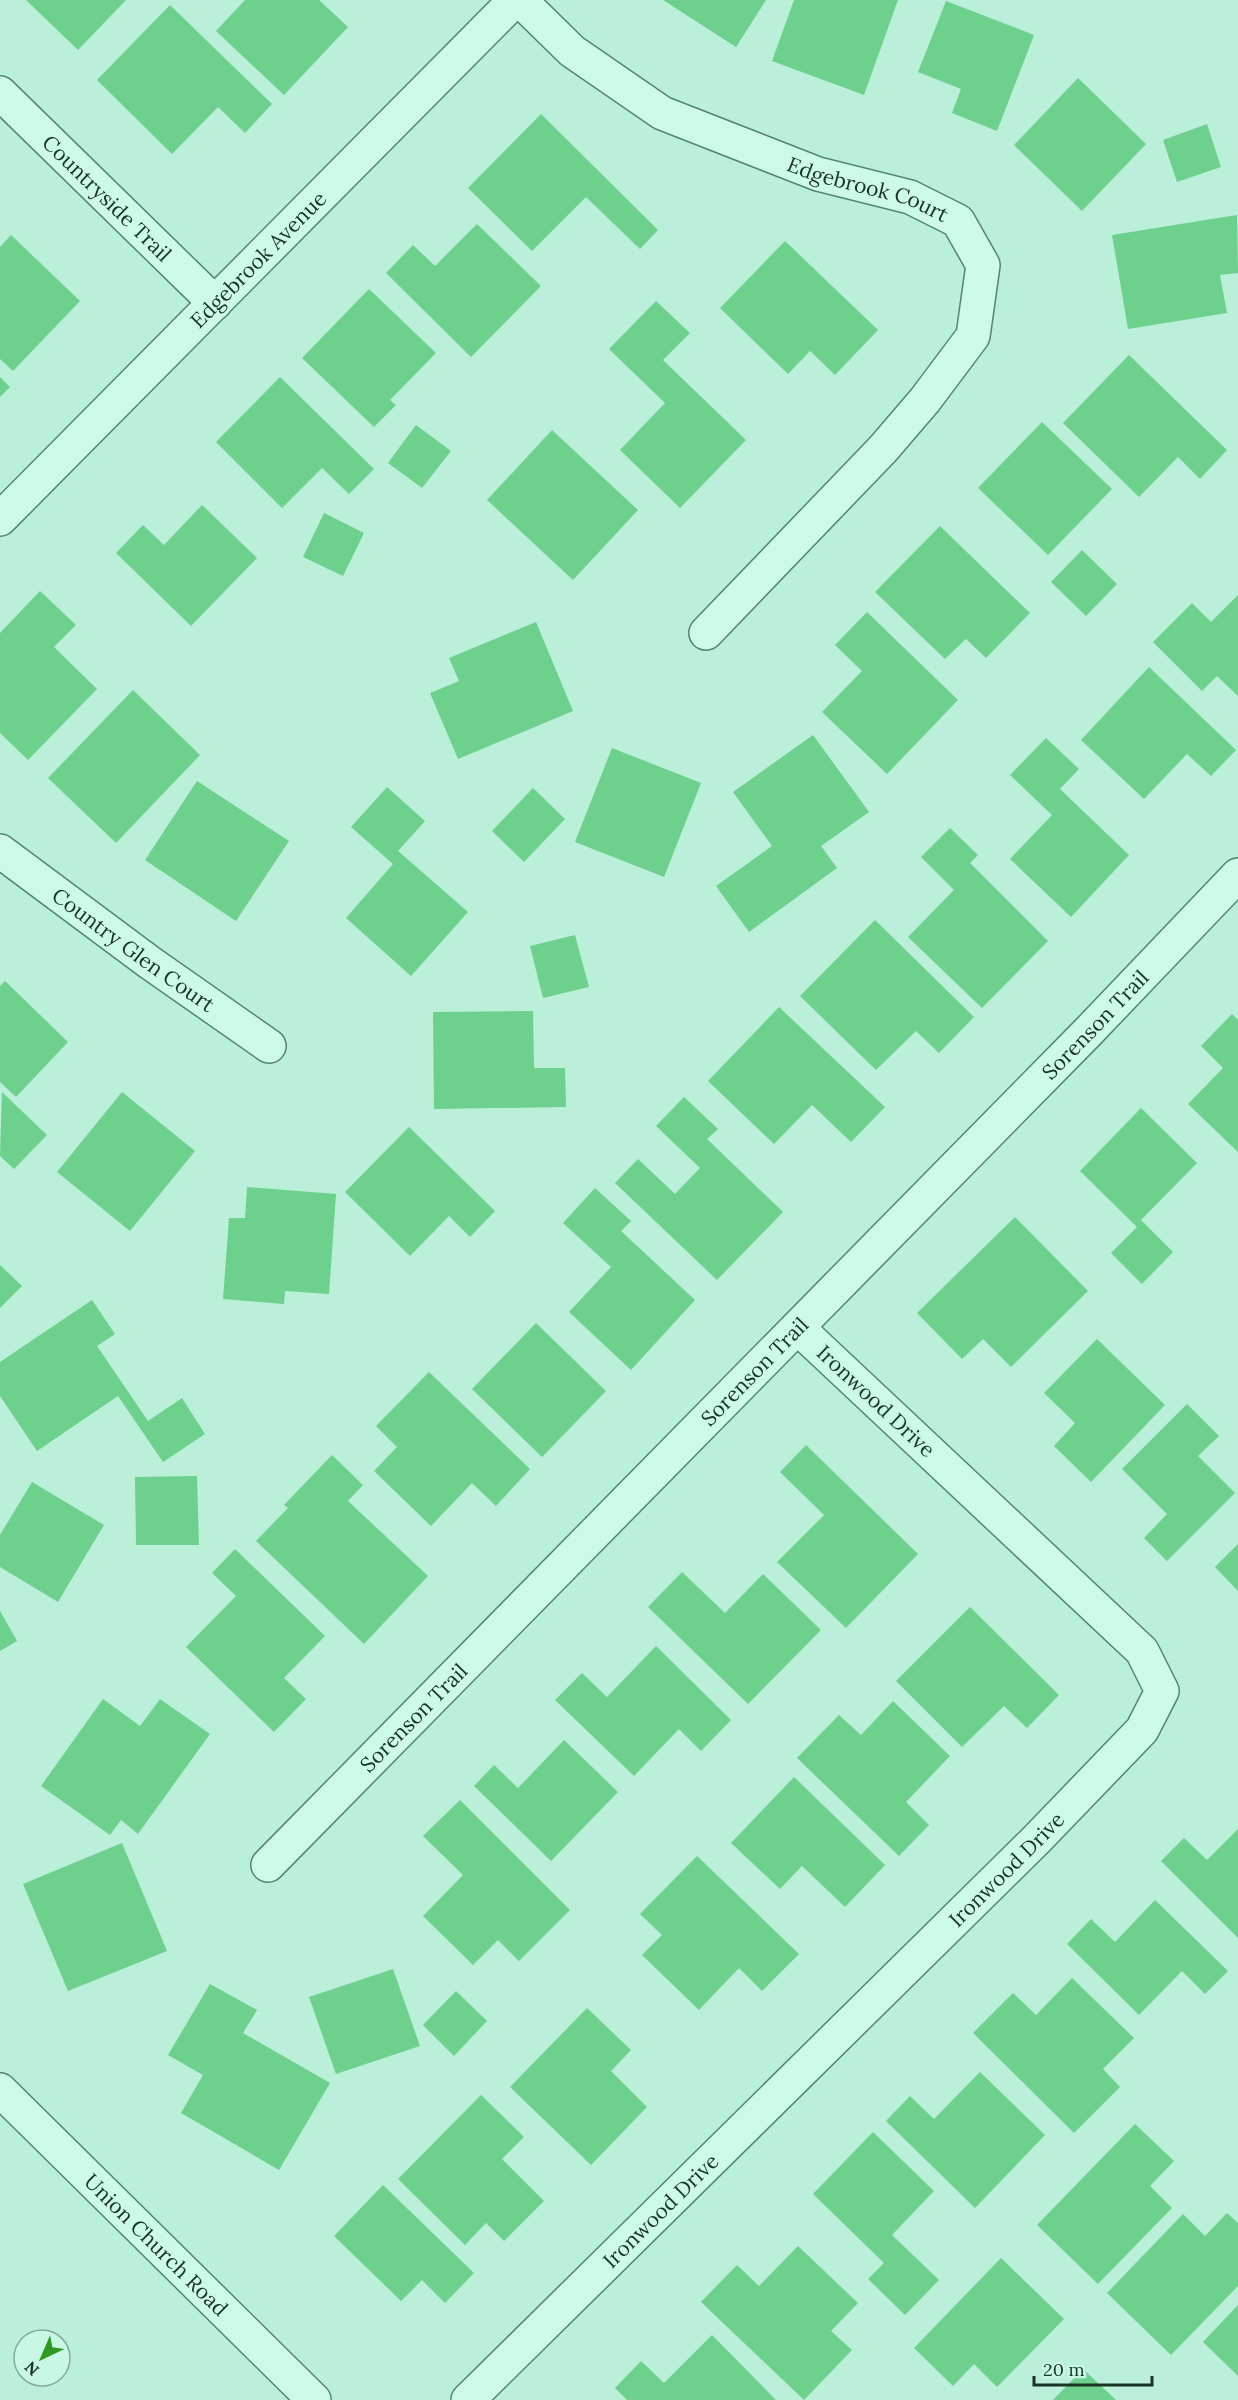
<svg xmlns="http://www.w3.org/2000/svg" width="1238" height="2400" viewBox="0 0 1238 2400" font-family="Lora,serif">
<style>
.building{fill:#6dd08c}
.lines{fill:none;stroke-linecap:round;stroke-linejoin:round}
.minor-casing{stroke:#548669;stroke-width:36}
.tertiary-casing{stroke:#548669;stroke-width:36}
.minor{stroke:#cdfae8;stroke-width:33}
.tertiary{stroke:#cdfae8;stroke-width:33}
.labels{text-anchor:middle;dominant-baseline:central;stroke-width:5;stroke-linejoin:round;paint-order:stroke}
.street-label{font-size:21px;fill:#1a3524;stroke:#c9f7e5}
</style>
<rect width="100%" height="100%" fill="#baefda"/>
<path class="building" d="M26 0H126L78 50Z
M245 0H319L348 27 284 95 216 31Z
M663 0H766L736 47Z
M794 0H898L864 95 772 61Z
M946 1 1034 35 997 131 952 113 961 89 918 72Z
M170 5 272 104 245 133 218 107 172 154 97 80Z
M1078 78 1146 144 1082 211 1014 145Z
M541 114 658 230 640 249 586 197 532 251 468 188Z
M1207 124 1221 167 1177 182 1163 140Z
M1237 215 1238 273 1220 275 1227 313 1128 329 1112 235Z
M477 224 541 286 471 357 386 273 413 245 435 266Z
M11 235 80 301 13 371 0 359V247Z
M785 241 878 330 835 375 810 351 788 374 720 308Z
M369 289 436 353 390 400 396 405 374 427 302 358Z
M656 301 690 333 663 360 746 440 680 508 620 450 665 403 609 349Z
M1129 355 1227 450 1200 479 1178 457 1139 497 1063 423Z
M0 377 10 387 0 397Z
M280 377 374 469 349 494 322 468 282 508 216 442Z
M1042 422 1112 489 1048 555 978 488Z
M416 425 451 451 422 488 388 463Z
M552 430 638 510 573 580 487 500Z
M202 505 257 558 191 626 116 553 143 525 164 545Z
M324 513 364 533 343 576 303 557Z
M940 526 1030 613 986 658 966 639 945 659 875 592Z
M1082 550 1117 584 1086 616 1051 582Z
M40 591 76 625 54 647 97 689 28 760 0 733V633Z
M1238 595V696L1217 676 1202 691 1153 642 1192 603 1211 622Z
M867 612 958 700 887 774 822 712 862 671 835 645Z
M536 622 573 711 458 759 430 693 459 681 449 658Z
M1149 667 1236 750 1211 776 1187 754 1144 799 1081 740Z
M133 690 200 755 116 843 48 778Z
M813 735 869 812 821 846 837 868 749 932 716 886 772 846 733 792Z
M1046 738 1079 769 1060 789 1129 855 1071 917 1010 859 1052 815 1010 775Z
M612 748 701 783 664 877 575 842Z
M197 781 289 841 236 921 145 860Z
M387 787 425 821 398 851 468 912 411 976 346 918 393 864 351 827Z
M533 788 565 819 524 862 492 831Z
M950 828 978 855 970 863 1048 941 982 1008 908 937 954 890 921 857Z
M875 920 974 1017 939 1053 916 1031 876 1070 800 996Z
M575 935 589 987 543 998 530 946Z
M5 981 68 1042 16 1097 0 1082V986Z
M779 1007 885 1107 851 1142 812 1105 774 1144 708 1081Z
M533 1011 534 1068H565L566 1107 434 1109 433 1012Z
M1232 1014 1238 1020V1152L1188 1104 1223 1068 1201 1046Z
M2 1092 47 1135 14 1169 0 1156Z
M122 1092 195 1151 130 1231 57 1172Z
M684 1097 718 1129 707 1139 783 1212 717 1280 615 1183 638 1159 675 1194 700 1168 656 1126Z
M1141 1108 1197 1163 1141 1220 1173 1252 1142 1284 1111 1253 1137 1227 1080 1171Z
M409 1127 495 1211 470 1237 449 1216 410 1256 345 1192Z
M247 1187 336 1194 329 1294 285 1291 284 1304 223 1299 229 1218H245Z
M595 1188 631 1221 621 1231 695 1300 631 1370 569 1312 611 1267 563 1223Z
M1015 1217 1088 1291 1011 1367 983 1339 962 1359 917 1313Z
M0 1265 22 1286 0 1308Z
M92 1300 115 1334 97 1346 148 1421 182 1398 205 1434 163 1462 118 1396 37 1451 0 1396V1362Z
M536 1323 606 1391 542 1457 472 1389Z
M1097 1339 1165 1405 1091 1482 1054 1446 1075 1423 1044 1393Z
M429 1372 530 1469 496 1506 472 1483 431 1526 374 1471 397 1447 376 1426Z
M1187 1404 1219 1436 1198 1456 1235 1493 1167 1561 1144 1538 1167 1514 1122 1469Z
M806 1445 918 1554 846 1628 777 1562 824 1515 780 1472Z
M332 1455 363 1485 348 1501 428 1576 364 1644 256 1541 288 1508 284 1505Z
M197 1476 199 1545H136L135 1477Z
M32 1482 104 1525 58 1602 0 1567V1535Z
M1238 1544V1591L1215 1567Z
M235 1549 325 1636 284 1678 306 1699 274 1732 186 1647 236 1596 212 1573Z
M682 1572 725 1613 763 1574 821 1630 748 1704 648 1607Z
M970 1607 1059 1695 1027 1728 1004 1706 962 1747 896 1681Z
M0 1611 17 1641 0 1651Z
M656 1646 731 1720 701 1751 679 1729 634 1776 555 1700 582 1673 607 1697Z
M103 1699 140 1726 160 1699 210 1734 138 1834 121 1820 110 1835 41 1786Z
M893 1701 950 1756 906 1802 929 1825 899 1856 797 1758 839 1715 861 1735Z
M564 1740 618 1792 551 1861 474 1786 494 1765 518 1788Z
M794 1777 885 1865 845 1907 802 1866 780 1889 731 1843Z
M460 1800 570 1910 519 1961 498 1940 473 1965 423 1916 463 1875 423 1836Z
M1238 1829V1938L1161 1861 1184 1838 1207 1860Z
M122 1843 167 1951 68 1991 23 1884Z
M697 1856 799 1954 762 1991 739 1968 699 2010 642 1955 662 1935 640 1914Z
M1155 1900 1228 1971 1205 1994 1182 1971 1139 2015 1067 1944 1091 1919 1115 1942Z
M393 1969 420 2046 336 2074 309 1997Z
M1072 1978 1134 2038 1103 2069 1120 2087 1074 2133 973 2033 1013 1993 1036 2015Z
M210 1984 257 2010 243 2033 330 2083 279 2170 181 2113 203 2075 168 2055Z
M456 1991 487 2021 454 2056 423 2025Z
M587 2008 631 2050 611 2071 647 2107 591 2165 510 2087Z
M980 2072 1045 2135 975 2208 886 2121 910 2096 934 2119Z
M481 2095 524 2137 502 2159 544 2201 504 2241 486 2223 465 2245 398 2179Z
M1135 2124 1174 2161 1150 2186 1172 2208 1098 2284 1037 2225Z
M873 2132 934 2191 892 2235 939 2280 905 2315 868 2279 884 2263 813 2194Z
M383 2185 474 2273 445 2303 422 2280 401 2301 334 2236Z
M1227 2213 1238 2223V2286L1171 2355 1107 2293 1183 2214 1205 2236Z
M798 2246 858 2303 831 2331 852 2350 804 2400 701 2302 737 2265 759 2286Z
M1001 2258 1064 2319 997 2387 974 2364 953 2386 914 2348Z
M1238 2305V2376L1203 2342Z
M712 2335 776 2400H627L615 2388 641 2361 664 2383Z
M1083 2369 1116 2400H1053Z"/>
<g class="lines">
<g class="minor-casing">
<g id="minor">
<path id="s1" d="M520 0 572 51 662 113 818 174 910 197 958 221 983 265 973 336 925 400 883 449 706 633"/>
<path id="s2" d="M0 93 215 303"/>
<path id="s3" d="M0 519 515 0"/>
<path id="s4" d="M0 851 149 962 269 1046"/>
<path id="s5" d="M268 1865 1088 1032 1238 875"/>
<path id="s6" d="M468 2400 1037 1839 1142 1730 1162 1691 1142 1651 798 1328"/>
</g>
</g>
<g class="tertiary-casing">
<g id="tertiary">
<path id="s7" d="M0 2090 314 2400"/>
</g>
</g>
<use href="#minor" class="minor"/>
<use href="#tertiary" class="tertiary"/>
</g>
<g class="labels">
<g class="street-label">
<text stroke="none"><textPath href="#s1" startOffset="402">Edgebrook Court</textPath></text>
<text stroke="none"><textPath href="#s2" startOffset="150">Countryside Trail</textPath></text>
<text stroke="none"><textPath href="#s3" startOffset="366">Edgebrook Avenue</textPath></text>
<text stroke="none"><textPath href="#s4" startOffset="166">Country Glen Court</textPath></text>
<text stroke="none"><textPath href="#s5" startOffset="1179">Sorenson Trail</textPath></text>
<text stroke="none"><textPath href="#s5" startOffset="693">Sorenson Trail</textPath></text>
<text transform="translate(876 1401) rotate(43)">Ironwood Drive</text>
<text stroke="none"><textPath href="#s5" startOffset="207">Sorenson Trail</textPath></text>
<text stroke="none"><textPath href="#s6" startOffset="756">Ironwood Drive</textPath></text>
<text stroke="none"><textPath href="#s6" startOffset="270">Ironwood Drive</textPath></text>
<text stroke="none"><textPath href="#s7" startOffset="220">Union Church Road</textPath></text>
</g>
</g>
<g transform="translate(42 2358) rotate(224)"><circle r="28" fill="#c9f7e5" stroke="#83a998" stroke-width="1.5"/>
<path d="M0-4.5L10 22L0 15L-10 22Z" fill="#2f9821"/>
<text y="-9" font-size="16" font-weight="bold" text-anchor="middle" fill="#1a3524">N</text>
</g>
<path d="M1034 2376v9h118v-9" fill="none" stroke="#1a3524" stroke-width="3"/>
<text x="1043" y="2376" font-size="18" fill="#1a3524" stroke="#c9f7e5" stroke-width="4.5" paint-order="stroke">20 m</text>
</svg>
